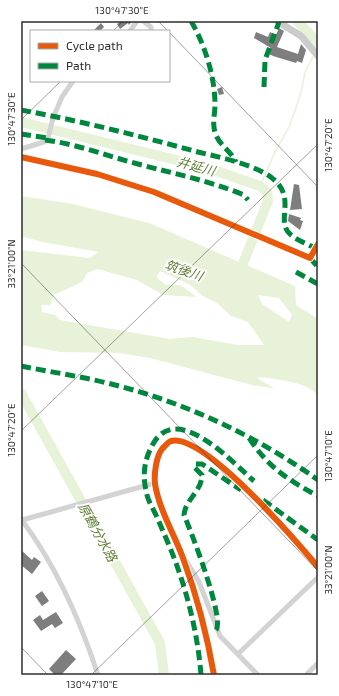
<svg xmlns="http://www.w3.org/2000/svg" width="339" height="696" viewBox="0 0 339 696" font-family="'Exo 2','Noto Sans JP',sans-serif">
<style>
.water{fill:#e7f2d8;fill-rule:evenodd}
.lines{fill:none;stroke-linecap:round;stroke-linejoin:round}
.stream{stroke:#e7f2d8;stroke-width:1.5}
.river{stroke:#e7f2d8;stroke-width:10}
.building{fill:#7e7e7e}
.minor{stroke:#d3d3d3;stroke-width:5}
.secondary{stroke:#ccc;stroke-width:7}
.quiet{stroke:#00873e;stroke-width:5;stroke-dasharray:10 5;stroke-linecap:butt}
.cycleway-casing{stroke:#fff;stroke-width:8}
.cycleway{stroke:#e8590c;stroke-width:6}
.ticks{fill:none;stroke:#2e2e2e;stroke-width:1;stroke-opacity:0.45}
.labels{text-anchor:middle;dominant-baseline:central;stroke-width:4;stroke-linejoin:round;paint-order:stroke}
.water-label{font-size:13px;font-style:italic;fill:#5f7e36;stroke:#fff}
.neatline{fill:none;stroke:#2e2e2e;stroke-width:1.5}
.ticks-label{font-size:10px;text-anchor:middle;fill:#2e2e2e}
</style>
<rect width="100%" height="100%" fill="#fff"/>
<path class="water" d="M21 196 73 204 149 223 295 286 296 305 318 319V396C310 382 274 379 259 377L258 379 274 388 256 386 150 358 119 353 60 352 21 345V250L89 258 99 252 42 242 21 236ZM97 269 137 280 163 295 197 297 180 285H166L156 277 160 271 189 284 203 296 217 303 231 316 248 322 264 345H238L192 337 170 339 60 320 55 315 42 312 41 305H50L54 295 82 282 87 273ZM258 295 279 298 292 315 289 322 262 304Z"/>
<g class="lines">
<path class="stream" d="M260 186 274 154 290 125 301 93 305 72 314 55"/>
<path class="river" d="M297 21 318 43
M21 122 205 167 260 186 267 192 268 201 238 276
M21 393 160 643 164 675"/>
</g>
<path class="building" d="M121 21H132L129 25 128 23 120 29 117 24Z
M101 23 104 27 100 31H93Z
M279 28 284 31 277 47 298 54 301 44 306 50 302 63 297 61 296 63 273 56 269 54 271 48 254 38 256 32 268 37 270 32 276 35Z
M222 87 224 94 219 95 217 89Z
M294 184 299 185 302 209 290 210Z
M289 214 301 218 300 220 303 221 300 230 288 221Z
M21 550 32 560 34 557 41 562 32 574 21 565Z
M42 591 49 601 42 606 35 596Z
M56 612 63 623 55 628 52 624 41 631 33 620 40 615 43 620Z
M66 650 76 659 61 675H55L49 669Z"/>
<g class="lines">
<path class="minor" d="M143 21 151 27V31
M130 31 137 21
M21 149 44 142 48 138 53 118 62 97 73 81
M21 157 97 174 154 192 310 258 318 244
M21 519C56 565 80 620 98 675
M22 520 155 483
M187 562 199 582 220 636 258 675
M238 654 316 579
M214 675C207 635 197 596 183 558 174 534 159 509 155 484 154 474 156 457 162 449 165 446 168 442 171 441 204 433 297 542 318 567
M306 675 317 664"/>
<path class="secondary" d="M277 21 301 36 318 56"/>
<path class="quiet" d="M191 21C205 45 215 77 215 105 215 112 213 120 214 127 215 143 230 149 236 162
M264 87 265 60 279 22
M21 110C81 121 140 136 198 152 219 157 256 165 272 178 298 198 274 222 291 235 297 240 307 244 315 248
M21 134 48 138
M45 140C77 144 107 156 138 164 175 174 207 180 244 195L248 200
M310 258 318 267
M296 272 318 284
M21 366C50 372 79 376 107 383 182 401 255 435 318 480
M249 438C268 467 288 480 318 496
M263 500 318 540
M216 630C225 619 191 531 184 515 185 500 202 491 202 475L195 468V464H202L241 490
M201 675C198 637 189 599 176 563 170 547 163 531 156 515 152 507 147 499 146 490 142 473 145 458 153 444 177 401 233 463 254 481"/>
<g class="cycleway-casing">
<path id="cycleway" d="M21 157 97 174 154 192 310 258 318 244
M214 675C207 635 197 596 183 558 174 534 159 509 155 484 154 474 156 457 162 449 165 446 168 442 171 441 204 433 297 542 318 567"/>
</g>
<use href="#cycleway" class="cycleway"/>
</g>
<path class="ticks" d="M158 21 168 31M113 31 123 21M169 32 318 187M21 120 61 81M21 263 318 571M21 431 318 144M21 647 48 675M91 675 318 455"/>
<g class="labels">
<g class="water-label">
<text transform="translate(196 166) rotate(15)">井延川</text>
<text transform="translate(184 270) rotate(19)">筑後川</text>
<text transform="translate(98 532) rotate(61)">原鶴分水路</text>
</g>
</g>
<rect width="339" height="696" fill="none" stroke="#ffffff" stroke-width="44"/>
<rect x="30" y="30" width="140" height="52" fill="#ffffff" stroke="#ababab"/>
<rect x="38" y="43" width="20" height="6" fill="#e8590c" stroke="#ababab"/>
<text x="66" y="50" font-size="12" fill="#2e2e2e">Cycle path</text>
<rect x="38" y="63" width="20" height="6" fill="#00873e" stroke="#ababab"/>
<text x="66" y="70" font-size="12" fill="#2e2e2e">Path</text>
<rect x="22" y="22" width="295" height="652" class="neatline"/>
<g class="ticks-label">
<text x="122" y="14">130°47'30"E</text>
<text transform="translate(11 119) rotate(-90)" y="4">130°47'30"E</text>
<text transform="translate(328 145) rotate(-90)" y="4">130°47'20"E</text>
<text transform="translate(11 264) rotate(-90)" y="4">33°21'00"N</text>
<text transform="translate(11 430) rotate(-90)" y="4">130°47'20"E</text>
<text transform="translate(328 456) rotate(-90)" y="4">130°47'10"E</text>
<text transform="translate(328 570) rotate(-90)" y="4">33°21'00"N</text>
<text x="92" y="688">130°47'10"E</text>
</g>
</svg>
